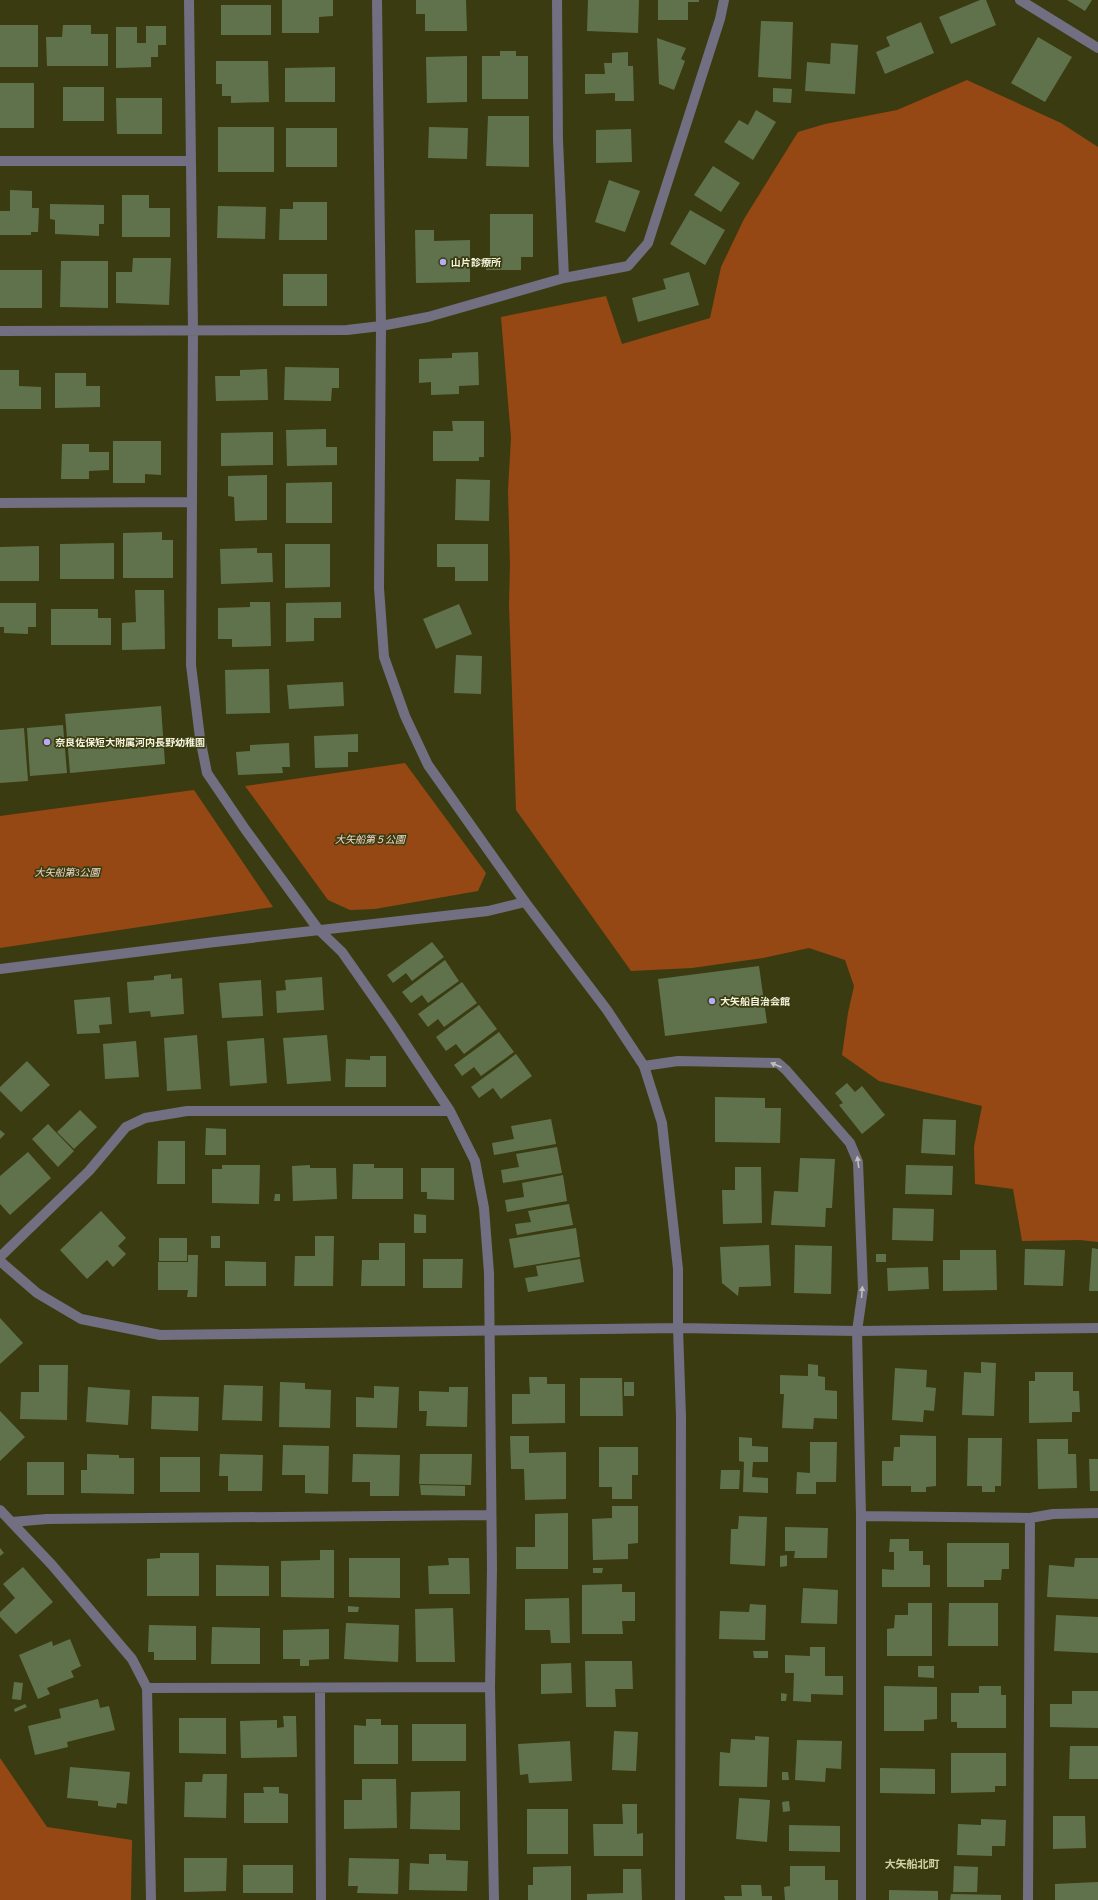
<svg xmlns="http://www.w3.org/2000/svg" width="1098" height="1900" viewBox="0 0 1098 1900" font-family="'Source Serif 4','Noto Sans JP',serif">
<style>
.green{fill:#954814}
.building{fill:#60724c}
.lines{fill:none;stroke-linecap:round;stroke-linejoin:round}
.minor{stroke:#716f81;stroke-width:10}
.tertiary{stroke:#716f81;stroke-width:10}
.oneway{fill:#c0bfb9}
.poi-dot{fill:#b5acf8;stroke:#3b3b11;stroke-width:1.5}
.labels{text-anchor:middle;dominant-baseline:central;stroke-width:3.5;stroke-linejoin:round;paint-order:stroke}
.poi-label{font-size:10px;font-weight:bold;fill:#f4f5de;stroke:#3b3b11;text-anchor:start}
.park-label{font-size:10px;font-style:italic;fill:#f2d9cc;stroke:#3b3b11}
.neighbourhood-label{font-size:11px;font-weight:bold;fill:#cfd1a3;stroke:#3b3b11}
</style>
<rect width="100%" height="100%" fill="#3b3b11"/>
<path class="green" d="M967 80 1061 123 1098 147V1242L1080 1240 1022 1241 1013 1189 975 1184 974 1147 982 1106 879 1081 842 1055 848 1013 854 986 845 960 809 948 763 958 692 968 631 971 516 810 509 604 510 564 508 490 511 438 501 317 606 296 622 344 710 318 721 267 744 219 798 132 825 124 897 110Z
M405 763 486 873 478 891 375 909 350 910 328 900 245 786Z
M194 790 273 907 0 948V816Z
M0 1758 47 1827 132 1840 131 1900H0Z"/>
<path class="building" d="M282 0H333V16L319 17V33H282Z
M416 0H466L467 31H425V14H416Z
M588 0H639L638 33 587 31Z
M658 0H699V2H688V20H658Z
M980 0H986L996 25 951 44 939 17Z
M1067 0H1092L1085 11Z
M221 5H271V35H221Z
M761 21 793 22 791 79 758 77Z
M921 22 934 53 885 74 876 52 890 46 886 37Z
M0 25H38V67H0Z
M63 25H91V34H108V66H47L46 37H62Z
M146 26H166V45H158V57H151V67L116 68V27H137V43H146Z
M1038 37 1072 57 1045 102 1011 83Z
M657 38 686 48 681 59 685 61 674 90 659 84Z
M831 43 858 45 855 94 805 91 807 62 830 64Z
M500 51H516V56H528V99H482V56H500Z
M628 52V66H633L634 101H615V93L585 94V74H605L604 63H612V53Z
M467 56V102L427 103 426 57Z
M216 61H268L269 102 231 103V96H222V84H216Z
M335 67V102H285V68Z
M0 83H34V128H0Z
M63 87H104V121H63Z
M773 88 792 89 791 103 773 102Z
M116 98H162V134H117Z
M756 110 776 122 753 160 724 142 739 120 748 125Z
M488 116H529V167L486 166Z
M218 127H274V172H218Z
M429 127 468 128 467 159 428 158Z
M286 128H337V167H286Z
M631 129 632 162 596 163V130Z
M713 166 740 183 721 212 694 195Z
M609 180 640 191 625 232 595 222Z
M10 190 32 191V208H39L38 232H31V235H0V211H10Z
M122 195H149V208H170V237H122Z
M293 202H327V240H279L280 209H293Z
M50 204 104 205V224H99V236L55 234V220L50 219Z
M218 206 266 207 265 239 217 238Z
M690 210 725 230 705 265 670 244Z
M490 214H533V257H521V270H486V259H490Z
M415 230H434V241L470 240V282L416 283Z
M133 258H171L169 305 116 303V272H132Z
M61 261H108V308L60 307Z
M0 270H42V308H0Z
M689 272 699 305 638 322 632 298 666 289 663 279Z
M283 274H327V306H283Z
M478 352 479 385 459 386V394L431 395V382L419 383V359L452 358V353Z
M285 367 339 368V388H332L331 401 284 400Z
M267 369 268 400 216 401 215 376H240V370Z
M0 370H19V386L41 387V409H0Z
M55 373H86V386H100V407L55 408Z
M452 421H484V457H479V461H433V431H453Z
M326 429V447H337V465L287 466 286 430Z
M273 432V465L221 466V433Z
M113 441H161V475L145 474V483H113Z
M62 444H89V452H109V470L89 471V479H61Z
M267 475V520L235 521 234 497 228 496V476Z
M456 479 490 480 489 521 455 520Z
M332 482V523H286V483Z
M162 532V540H173V578H123V533Z
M114 543V579H60V544Z
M285 544H330V587L285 588Z
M437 544H488V581H455V567H437Z
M39 546V581H0V547Z
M257 548V553H272L273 582 221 584 220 549Z
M135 590H164L165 649 122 650V623L136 622Z
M250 602H270L271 646 232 647V639H218V608L250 607Z
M341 602V618H314V641L286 642V603Z
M0 603H36V627H28V634L4 633V627H0Z
M459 604 472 634 436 649 423 619Z
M51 609H98V618H111V645H51Z
M456 655 482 656 481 694 454 693Z
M269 669 270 713 226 714 225 670Z
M343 682 344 706 289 709 287 685Z
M161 706 165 764 70 773 65 714Z
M63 725 67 773 30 776 27 728Z
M24 728 28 781 0 783V730Z
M358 734V752H348V767L315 768 314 736Z
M289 743 290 767H282L283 773 238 775 236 752 250 751V745Z
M432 942 444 957 412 981 406 973 393 983 387 975Z
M445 960 459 981 428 1003 422 995 411 1003 402 992Z
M759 966 767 1023 665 1036 658 979Z
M171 974V979L182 978 184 1014 151 1017 150 1011 129 1013 127 982 154 980V976Z
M322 977 324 1010 277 1013 276 991 286 990 285 980Z
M261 980 263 1016 222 1018 219 983Z
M462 982 477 1003 444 1027 438 1019 428 1027 418 1014Z
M110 997 112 1024 99 1025 100 1033 77 1034 74 1000Z
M479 1005 497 1029 464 1054 456 1044 446 1051 436 1037Z
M499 1032 514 1052 481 1076 474 1067 462 1076 454 1065Z
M197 1035 201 1089 167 1091 164 1038Z
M327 1035 331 1081 287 1084 283 1038Z
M264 1038 267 1083 230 1086 227 1041Z
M136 1041 139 1077 105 1079 103 1044Z
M516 1054 532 1076 501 1099 493 1088 479 1098 471 1087Z
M370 1056H386V1087H345L346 1059 370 1060Z
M27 1061 50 1085 21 1112 0 1091V1087Z
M847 1083 855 1092 862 1086 885 1115 862 1134 839 1105 843 1103 835 1093Z
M715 1097 765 1098V1108H781L780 1143 715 1142Z
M80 1110 97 1127 74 1149 57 1132Z
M551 1119 556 1144 494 1155 492 1143 514 1139 511 1126Z
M923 1119 956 1120 955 1155 921 1153Z
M48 1124 74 1151 58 1167 32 1139Z
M206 1128 226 1129V1155H205Z
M0 1130 5 1134 0 1139Z
M158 1141H185V1184H157Z
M557 1147 562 1173 503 1183 501 1170 519 1167 516 1154Z
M28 1152 51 1178 10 1215 0 1204V1176Z
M800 1158 835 1159 832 1208H826L825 1227 771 1225 774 1191 798 1192Z
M353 1164H374V1168H403V1199H352Z
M222 1165H260L259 1204 212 1203V1169H222Z
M310 1165V1168H336L337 1199 293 1201 292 1166Z
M906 1165 953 1166 952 1195 905 1194Z
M735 1167H761L762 1223 723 1224 722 1190H735Z
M421 1168H454V1200L427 1199V1192H421Z
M563 1175 567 1201 507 1212 505 1200 524 1197 522 1183Z
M275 1194H280V1201H274Z
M569 1204 573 1225 517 1235 515 1224 531 1222 528 1211Z
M893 1208 934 1209 933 1241 892 1240Z
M101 1211 126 1238 118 1246 126 1254 113 1267 107 1260 87 1279 60 1250Z
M414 1214 426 1215V1233H414Z
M576 1228 580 1257 514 1268 509 1239Z
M211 1236H220V1248H211Z
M315 1236H334L333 1286H294L295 1256H315Z
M159 1238H187V1261H159Z
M379 1243H405V1286H361L362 1260H379Z
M769 1245 771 1286 739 1287 738 1296 722 1283 720 1247Z
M795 1245 832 1246 831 1294 794 1293Z
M1092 1248 1098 1249V1291H1089Z
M1025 1249 1065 1250 1063 1286 1024 1285Z
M960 1250H996L997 1290 943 1291V1260H960Z
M876 1254H886V1262H876Z
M188 1255H198L197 1297H187L188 1290H158V1262H188Z
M423 1259H463L462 1288H423Z
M580 1259 584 1282 528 1292 525 1278 538 1276 536 1266Z
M225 1261 266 1262V1286H225Z
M928 1267 929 1289 888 1291 887 1268Z
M0 1318 23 1343 0 1364Z
M981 1362 996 1363 994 1416 962 1415 964 1372 981 1373Z
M808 1364 818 1365V1376L825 1377V1390L837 1391V1419L814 1418 813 1429 782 1428 784 1394H780V1375L808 1376Z
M39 1365H68L67 1420 20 1419 21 1392H39Z
M895 1368 927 1370 926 1387 936 1388 934 1411 924 1410 923 1422 892 1420Z
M1035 1372H1073V1391H1079L1080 1412H1072V1422L1029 1423V1381H1035Z
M529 1377H547V1384H565V1423L512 1424V1394H530Z
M580 1378H622L623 1416H580Z
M280 1382 305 1383V1389L331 1390 330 1428 279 1427Z
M624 1382H634V1396H624Z
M224 1385 263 1386 262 1421 222 1420Z
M374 1386 399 1387 397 1428 356 1427V1397L374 1398Z
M88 1387 130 1390 128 1425 86 1422Z
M449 1387H468L467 1427 426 1426 427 1411H419V1391L449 1392Z
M152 1396 199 1397 198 1431 151 1429Z
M0 1411 25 1437 0 1461Z
M900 1435 936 1436V1486L926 1487V1492H911V1486H882V1461H893L894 1447H900Z
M510 1436H529V1453L566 1452V1499L525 1500 524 1469H511Z
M739 1437 752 1438V1446L768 1447V1462H753L752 1477 768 1478V1493L743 1492 744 1462 739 1461Z
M968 1438H1002L1001 1486H995V1492H982V1486H967Z
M1037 1439H1068V1454H1076L1077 1488 1038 1489Z
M810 1442H837L836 1482H816V1494H796L797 1472 810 1473Z
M283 1445 329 1446 328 1494 305 1493V1475H282Z
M599 1447H638V1475H632V1499H612V1487H599Z
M87 1454 119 1455V1458H134V1494L81 1493V1470H87Z
M220 1454 263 1455 262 1491H228V1476H219Z
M353 1454 400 1455 399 1496H370V1482H352Z
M420 1454H472L471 1485 419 1484Z
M160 1457H200V1492H160Z
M1089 1459H1098V1491H1090Z
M27 1462H64V1495H27Z
M721 1470H740L739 1489H720Z
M420 1485 465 1486V1496L421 1495Z
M612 1506H638V1543L628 1544V1559L593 1560 592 1519 612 1518Z
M568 1513V1569H516V1547H535V1514Z
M739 1516 767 1517 765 1566 730 1564 731 1529H738Z
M785 1527 828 1528 827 1558H794L795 1551H785Z
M890 1539H909V1551H923V1565H930V1587H882V1569L894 1570V1552H889Z
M947 1543H1009V1569H1002L1001 1580H984V1587H947Z
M0 1548 4 1553 0 1556Z
M320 1550H334V1598L281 1597V1561L320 1560Z
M160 1553H199V1596H147V1559L160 1558Z
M787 1555V1566L780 1567V1556Z
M349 1558H400V1598L349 1597Z
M448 1558H469L470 1594H429L428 1566 449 1565Z
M1075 1558H1098V1599L1047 1597 1049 1565 1074 1567Z
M216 1565 269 1566V1596H216Z
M23 1567 53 1602 16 1634 0 1617V1612L15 1598 3 1584Z
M593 1568H603L602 1573H593Z
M622 1584V1592H635V1621H622L623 1634H582V1585Z
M803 1588 838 1590 837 1624 801 1623Z
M569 1598 570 1643H551L550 1630H525V1599Z
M908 1603H932V1656H887V1629L894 1628 895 1615H908Z
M949 1603H998V1646H948Z
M750 1604 766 1605 765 1640 719 1639 720 1611 749 1612Z
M348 1606 359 1607 358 1612H348Z
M453 1608 455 1662H416L415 1609Z
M1056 1615 1098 1617V1653L1054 1651Z
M346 1623 399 1625 398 1662 344 1659Z
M149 1625 196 1626V1660H154V1652H148Z
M212 1627 260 1628V1664H211Z
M329 1629V1659L309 1660V1666H300V1659H283V1630Z
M70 1639 81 1666 71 1671 74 1677 47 1688 50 1694 38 1699 19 1655 52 1641 53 1646Z
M810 1647H825V1676H843V1695L811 1694V1702L793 1701 794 1673H785V1655L810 1656Z
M753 1651H768V1658H754Z
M585 1661H632L633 1689H615L616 1707H586Z
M571 1663 572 1693 541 1694V1664Z
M918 1666H934V1678L918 1677Z
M14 1682 23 1683 21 1700 12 1699Z
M884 1686 937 1687V1719L924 1720V1731H884Z
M979 1686H1001V1695H1006V1728H957V1722H951V1693H979Z
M1072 1691H1098V1728L1050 1727V1704H1072Z
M781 1693 787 1694 786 1701H781Z
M98 1699 100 1708 109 1706 115 1730 67 1742 68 1747 35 1755 28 1726 61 1718 59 1709Z
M25 1704 27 1707 15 1712 14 1709Z
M283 1716H296L297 1757 241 1758 240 1721 277 1720V1728L284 1727Z
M179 1718H226V1754L179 1753Z
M366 1719H381V1725H398V1764H354V1725L366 1726Z
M412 1724H466V1761H412Z
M614 1731 638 1732 636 1771 612 1770Z
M755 1736 769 1737 767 1787 719 1786 720 1752 730 1753 731 1739 755 1740Z
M797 1740 842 1741 841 1769 826 1768 825 1782 795 1780Z
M570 1741 572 1781 529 1783 528 1774 520 1775 518 1744Z
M1070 1746H1098V1779H1069Z
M951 1753H1006V1786H995V1792L951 1793Z
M70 1767 130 1772 127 1804 117 1803 116 1808 98 1806V1801L67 1798Z
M880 1768 935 1769V1794L880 1793Z
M782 1772H788L789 1780H782Z
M203 1774H227L226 1818 184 1817 185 1782H202Z
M362 1779H396L397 1828 344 1829V1800H362Z
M263 1787H279V1793L288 1794V1823H244V1793H264Z
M460 1791V1830L410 1829 411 1792Z
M739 1798 770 1800 767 1842 736 1839Z
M789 1801 790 1811 783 1812 782 1802Z
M622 1804H637V1834L643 1833V1856H594L593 1824H623Z
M527 1809H568V1854H527Z
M1053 1816H1085L1086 1848 1053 1849Z
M981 1819 1006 1820 1005 1846H992V1856L957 1855 958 1824 981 1825Z
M789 1825 840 1826V1852L789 1851Z
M429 1854H446V1860L468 1861 467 1891 409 1890 410 1863 429 1864Z
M184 1858H227L226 1891 184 1892Z
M349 1858 399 1859 398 1894 357 1893 358 1886H348Z
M243 1865H293V1893H243Z
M571 1866V1900H528V1885H533V1867Z
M790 1866H825V1880H838V1900H785L784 1887 790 1886Z
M954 1866 978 1867 977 1892H953Z
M623 1869H641L642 1900H587V1894L623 1893Z
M1098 1882V1900H1055V1884Z
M741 1885H761L762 1896H772V1900H725L724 1896H742Z
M889 1890 938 1891V1900H889Z
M951 1894 1001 1895V1900H950Z"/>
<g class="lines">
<path class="minor" d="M189 0 193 330 191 665 200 738 207 773 245 829 318 929 342 952 391 1022 450 1111 475 1161 484 1208 489 1273 492 1569 490 1687 494 1900
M557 0 558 140 564 278
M1020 0 1098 48
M0 161H190
M0 331 347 330 381 326 428 317 564 278 628 266 648 243 720 19 724 0
M0 503 191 502
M0 969 215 942 488 911 525 902
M644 1066 678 1061 778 1063 786 1070 850 1143 858 1162 863 1289 857 1331 861 1516V1900
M0 1257 89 1171 126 1127 145 1118 187 1111H450
M0 1510 52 1565 132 1659 147 1688 151 1900
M861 1516 1030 1518
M12 1522 47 1519 491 1515
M147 1688 490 1687
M320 1689 321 1900
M1028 1900 1030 1518 1053 1514 1098 1513"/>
<path class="tertiary" d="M377 0 381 326 379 588 384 657 405 716 428 765 525 902 607 1010 644 1066 662 1123 678 1269V1328L681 1417 680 1900
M0 1261 37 1293 81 1319 160 1335 678 1328 857 1331 1098 1328"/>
</g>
<defs><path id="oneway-solid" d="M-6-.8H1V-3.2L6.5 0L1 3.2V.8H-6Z"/></defs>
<g class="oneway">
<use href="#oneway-solid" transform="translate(776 1065) rotate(-157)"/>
<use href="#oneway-solid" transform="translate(858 1162) rotate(-98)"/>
<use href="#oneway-solid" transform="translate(862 1292) rotate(-85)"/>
</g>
<g class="poi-dot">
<circle cx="443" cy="262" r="4"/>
<circle cx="47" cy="742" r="4"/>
<circle cx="712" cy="1001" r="4"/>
</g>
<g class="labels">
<g class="poi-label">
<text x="451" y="262">山片診療所</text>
<text x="55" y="742">奈良佐保短大附属河内長野幼稚園</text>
<text x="720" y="1001">大矢船自治会館</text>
</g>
<g class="park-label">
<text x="370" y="839">大矢船第５公園</text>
<text x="67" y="872">大矢船第3公園</text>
</g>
<g class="neighbourhood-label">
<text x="912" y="1864">大矢船北町</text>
</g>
</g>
</svg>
